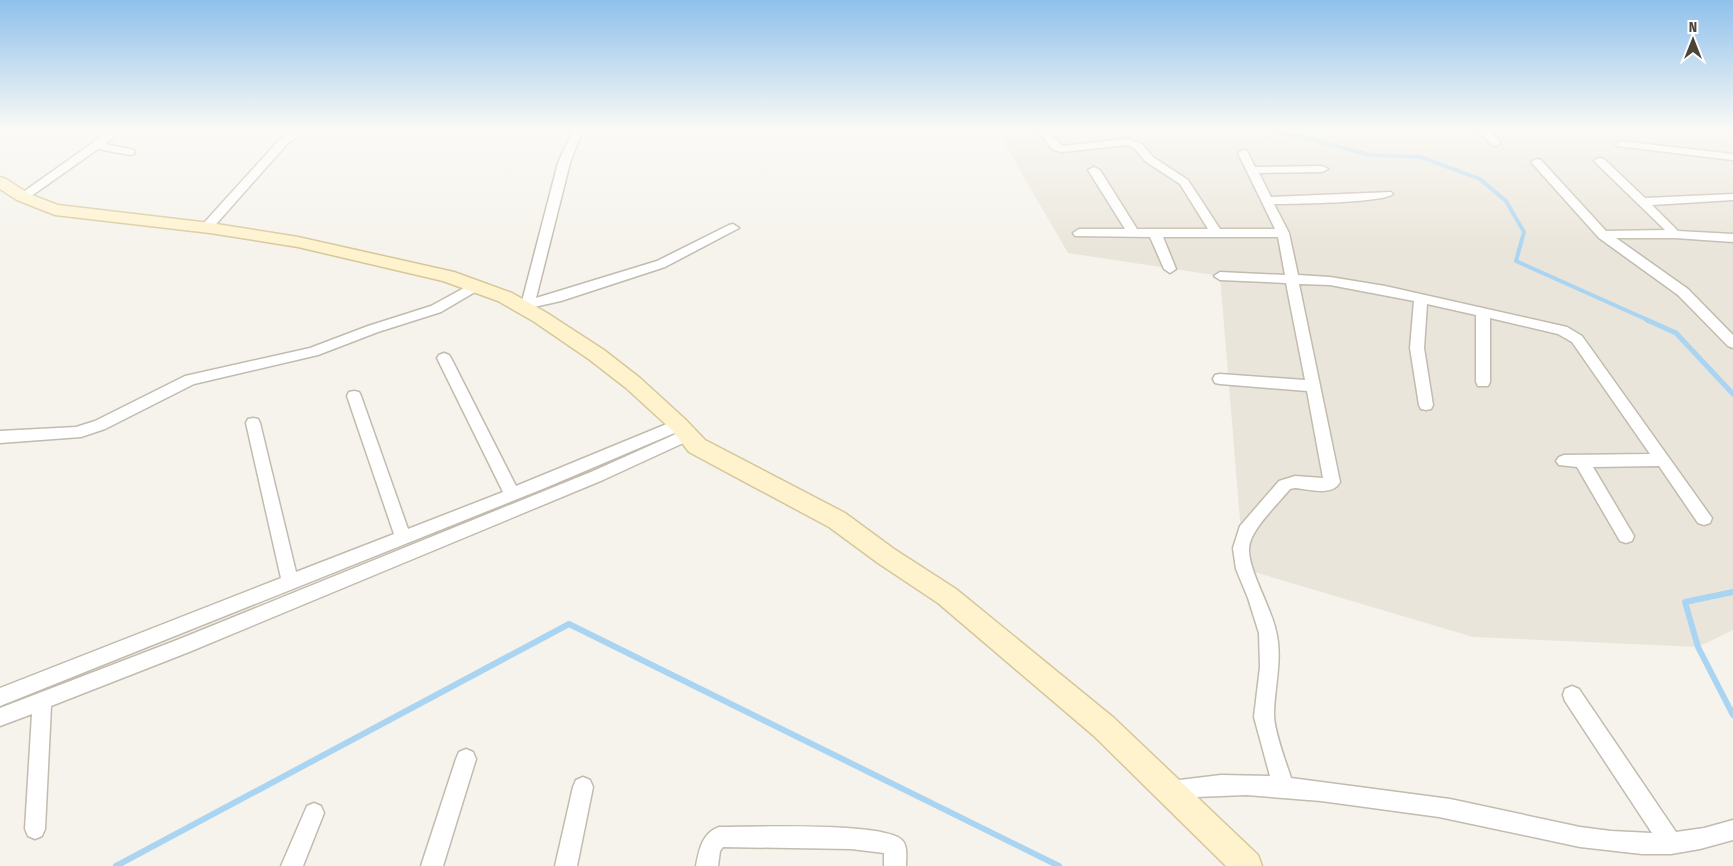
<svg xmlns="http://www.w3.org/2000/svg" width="1733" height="866" viewBox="0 0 1733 866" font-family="'Fira Sans Condensed',sans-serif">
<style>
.residential{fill:#eae5da}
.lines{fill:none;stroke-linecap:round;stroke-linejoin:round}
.stream-far2{stroke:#a9d4f2;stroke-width:4}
.stream-far1{stroke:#a9d4f2;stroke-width:5}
.stream{stroke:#a9d4f2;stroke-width:6}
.minor-casing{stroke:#c2bbae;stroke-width:3}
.secondary-casing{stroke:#d6c79b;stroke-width:3}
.minor{fill:#fff;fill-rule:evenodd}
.secondary{fill:#fff3cd;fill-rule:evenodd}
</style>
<rect width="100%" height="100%" fill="#f6f3ec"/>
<path class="residential" d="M996 129H1733V630L1698 647 1473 637 1244 569 1220 276 1068 253Z"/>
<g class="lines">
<path class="stream-far2" d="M1272 129 1370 155 1421 157 1480 179 1506 201 1524 232 1516 261 1650 321"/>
<path class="stream-far1" d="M1647 320 1676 333 1733 394"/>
<path class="stream" d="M1733 592 1685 602 1698 647 1733 715
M116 866 569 624 1059 866"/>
<g class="minor-casing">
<path id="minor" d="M112 129H124L105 144 134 150 135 152 134 154 130 155 98 149 27 199H19L17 197 19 195Z
M298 129H313L288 143 210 231H202L200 228 202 225 280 139Z
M573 129H583L570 163 536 298 657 261 729 225 733 224 739 228 665 267 561 301 534 307 532 312H522L520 309 558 163Z
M1036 129H1047L1062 146 1128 139 1142 144 1153 157 1188 180 1220 229H1275L1238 153 1243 150 1247 151 1255 167 1322 166 1328 169 1322 172 1259 173 1271 197 1391 192 1393 194C1384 203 1292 204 1274 204L1289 233 1298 275 1330 277 1385 286 1567 327 1582 336 1712 518 1710 523 1704 525 1698 523 1659 466 1593 467 1634 536 1632 541 1626 543 1620 541 1577 467 1559 465 1556 461 1559 457 1564 455 1650 454 1572 342 1558 334 1490 318V382L1488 386H1478L1476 382V315L1427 304 1424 348 1433 405 1431 409 1426 410 1421 409 1419 405 1410 348 1414 301 1330 285 1299 284 1340 482C1332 497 1309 489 1295 488L1290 489C1278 504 1250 530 1249 548 1248 570 1271 607 1276 631 1283 659 1274 688 1274 715 1274 731 1286 762 1291 778L1450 799 1580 827 1611 831 1652 833 1565 701 1563 695 1565 689 1572 686 1579 689 1676 832 1704 828 1733 820V840L1700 849 1671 854H1642L1580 847 1439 817 1321 801 1246 795 1196 797 1171 801 1164 798 1161 791 1164 784 1171 781 1221 775 1270 776 1254 717 1260 667 1259 633 1248 598 1236 569 1233 548 1240 526 1279 481 1295 476 1323 478 1307 391 1220 384 1215 383 1213 379 1215 375 1220 374 1305 380 1286 283 1220 280 1214 276 1220 272 1285 275 1278 237H1163L1176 269 1170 273 1164 269 1150 237 1075 236 1073 233 1079 229H1125L1088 170 1094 167 1100 170 1137 229H1208L1180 184 1145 161 1134 148 1127 145 1061 152 1052 149Z
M1477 129H1488L1501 143 1496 146 1492 145Z
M1621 141 1733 154V160L1617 146 1616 144Z
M1600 158 1604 159 1645 198 1733 194V200L1652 205 1678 231 1733 234V242L1675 238H1616L1688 289 1733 335V348L1728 346 1678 295 1599 238 1531 162 1537 159 1541 160 1606 231 1665 230 1596 163 1594 161 1596 159Z
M475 282 481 286 480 289 441 312 378 332 318 355 194 384 105 429 81 437 0 443V431L76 427 95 421 185 376 310 348 368 326 431 306Z
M444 353 449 355 451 358 516 486 674 421 679 420 684 421 686 425 684 429 545 488 0 706V688L281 578 246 423 248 419 253 418 258 419 260 423 296 572 394 534 347 396 349 392 354 391 359 392 361 396 408 529 503 492 437 358 439 355Z
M687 429 692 431 695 435 692 439 603 480 189 652 51 706 45 829 42 836 35 839 28 836 25 829 32 714 0 726V708L177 640 591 472Z
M466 749 473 752 476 759 443 866H421L456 759 459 752Z
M583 777 590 780 593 787 577 866H555L573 787 576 780Z
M314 803 321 806 324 813 303 866H281L307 806Z
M719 827C750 827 884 822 902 840 908 846 906 858 906 866H884V853L851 849 723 847 720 851 718 866H696C699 850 702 833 719 827Z"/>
</g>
<g class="secondary-casing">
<path id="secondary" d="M0 177 6 179 29 194 58 205 210 223 298 237 454 272 512 293 547 313 604 350 640 378 686 420 705 440 845 513 894 549 956 589 1114 718 1258 855 1262 866H1226L1094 736 938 603 878 563 829 527 689 452 672 430 626 388 590 360 533 321 498 301 443 281 298 247 210 233 55 215 17 200 0 189Z"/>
</g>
<use href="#minor" class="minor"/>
<use href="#secondary" class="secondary"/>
</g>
<linearGradient id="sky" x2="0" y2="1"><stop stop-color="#8fc1ec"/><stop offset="0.52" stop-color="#fbfaf6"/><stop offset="1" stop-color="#fbfaf6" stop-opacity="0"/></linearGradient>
<rect width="1733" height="250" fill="url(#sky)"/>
<g transform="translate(1693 40)" stroke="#ffffff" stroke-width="4" paint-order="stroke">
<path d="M0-4L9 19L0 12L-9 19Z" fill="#4b4439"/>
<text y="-8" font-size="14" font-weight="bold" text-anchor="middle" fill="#4b4439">N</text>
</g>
</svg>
